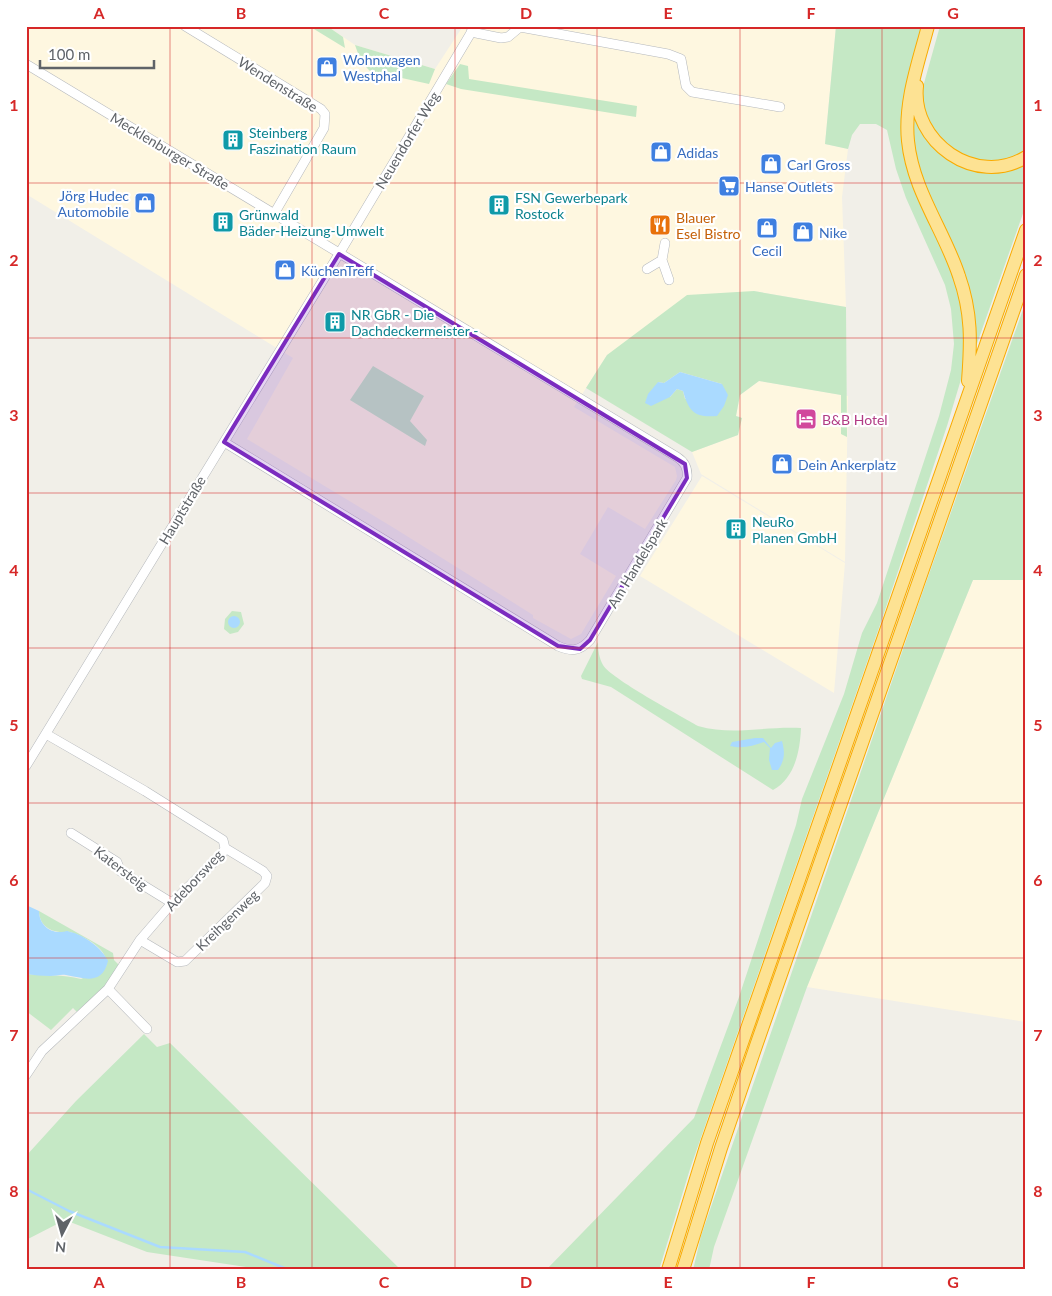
<svg xmlns="http://www.w3.org/2000/svg" width="1052" height="1296" viewBox="0 0 1052 1296" font-family="Lato,sans-serif">
<style>
.commercial{fill:#fef7e0}
.green{fill:#c5e8c5;fill-rule:evenodd}
.water{fill:#aadaff}
.lines{fill:none;stroke-linecap:round;stroke-linejoin:round}
.stream{stroke:#aadaff;stroke-width:2.5}
.minor-casing{stroke:#b5b8bc;stroke-width:10}
.highway-casing{stroke:#f9ab00;stroke-width:14}
.minor{stroke:#fff;stroke-width:9}
.highway{stroke:#fde293;stroke-width:12}
.marked{fill:#7b2cbf;fill-opacity:0.2;stroke:#7b2cbf;stroke-width:4;stroke-linejoin:round}
.grid{fill:none;stroke:#d62828;stroke-width:1;stroke-opacity:0.55}
.labels{text-anchor:middle;dominant-baseline:central;stroke-width:4.5;stroke-linejoin:round;paint-order:stroke}
.shop-label{font-size:14px;fill:#366cbe;stroke:#fff;text-anchor:start}
.street-label{font-size:14px;fill:#5f6368;stroke:#fff}
.culture-label{font-size:14px;fill:#0d838f;stroke:#fff;text-anchor:start}
.food-label{font-size:14px;fill:#c56008;stroke:#fff;text-anchor:start}
.hotel-label{font-size:14px;fill:#b23c85;stroke:#fff;text-anchor:start}
.neatline{fill:none;stroke:#d62828;stroke-width:2}
.grid-label{font-size:16px;text-anchor:middle;font-weight:bold;fill:#d62828}
</style>
<rect width="100%" height="100%" fill="#f1efe8"/>
<path class="commercial" d="M26 26H327L355 45 435 69 463 26H836L825 144 848 149 842 197 846 307 754 291 607 355 574 407 675 467 677 476 676 480 645 529 608 507 580 554 616 576 581 634 571 639 533 618V615L394 528 247 439 293 358 26 194Z
M1026 365V1022L807 987 973 580 969 536Z
M759 381 848 396 845 562 701 474 692 452 738 435 741 417 736 416 740 395Z
M702 476 845 563 834 693 640 576Z"/>
<path class="green" d="M309 26H327L343 37 345 48Z
M836 26H925L904 128 964 305 965 366 947 426 880 625 690 1169 659 1270H546L694 1118 739 997 796 825 802 799 844 694 862 633 877 603 939 416 951 370 954 344 951 309 945 285 906 198 896 169 887 130 876 124H860L852 135 848 149 825 144Z
M940 26H1026V153L1023 155 990 163 952 152 928 123 921 94Z
M355 45 435 69 429 84 370 71 361 62Z
M460 64 468 66 469 79 637 106 636 117 461 89 446 84Z
M914 104 959 164 1026 161V205L973 355 974 332 923 187 911 137Z
M754 291 846 307 847 437 841 434V395L759 381 740 395 736 416 742 418 738 435 692 452 586 388 607 355 687 295ZM680 372 722 384 685 399 683 391 677 389 670 397 658 382 664 383Z
M1026 301V580H973L807 987 714 1247 709 1270H693L701 1236 922 594Z
M373 366 424 396 410 421 427 440 425 446 350 400Z
M232 611 241 612 244 624 238 632 230 634 224 629 225 619Z
M598 642C598 650 599 658 603 665 610 678 681 716 698 726 733 736 765 726 801 728 800 751 795 778 773 790L611 687 582 679 581 676Z
M39 911 113 953 114 960 119 965 105 987 78 1013 73 1008 51 1030 26 1011V974C45 976 63 974 81 979L106 967C110 950 87 938 73 933 69 931 66 932 62 932 48 932 39 923 39 911Z
M144 1034 157 1047 170 1043 401 1270H251L246 1267 147 1252 65 1220 26 1240V1156L76 1101Z"/>
<path class="water" d="M680 372 722 384 728 395 724 406 717 416C695 418 689 412 683 391L677 389 670 397 651 406 645 403 648 394 658 382 664 383Z
M228 622a6 6 0 1 1 12 0a6 6 0 1 1-12 0Z
M755 738H763L771 748 775 743 782 741C785 752 785 760 778 770H772L769 760 770 748 764 742C752 746 743 749 730 746L732 742Z
M26 905 39 911C39 923 48 933 62 932 68 932 65 930 70 932 83 934 103 949 108 961 102 986 84 978 66 975 61 974 56 976 50 976 42 976 34 975 26 974Z"/>
<g class="lines">
<path class="stream" d="M26 1189 69 1211 160 1247 245 1252 289 1270"/>
<g class="minor-casing">
<path id="minor" d="M185 26 321 109 325 114 324 128 274 214
M471 32 501 38 508 37 520 27 668 54 681 59 686 86 692 92 780 107
M26 64 677 457C685 462 688 468 687 478L590 640C580 651 572 652 558 646L224 442
M662 260 669 280
M647 269 662 260 665 243
M26 766 339 254 475 26
M71 833 117 862 120 871 172 903
M140 940 177 962 185 961 265 883 267 876 263 871 225 848
M108 989 147 1029
M26 1075 42 1051 108 989 140 940 172 903 222 854 225 848 223 840 145 791 46 734"/>
</g>
<g class="highway-casing">
<path id="highway" d="M928 26C918 64 904 102 908 141 913 191 944 230 959 276 972 313 971 342 968 381
M917 86C911 142 976 188 1026 157
M668 1270 707 1143 1026 230
M683 1270 721 1148 757 1043 1026 275"/>
</g>
<use href="#minor" class="minor"/>
<use href="#highway" class="highway"/>
</g>
<path class="marked" d="M339 254 685 464 687 478 590 640 580 649 558 646 224 442Z"/>
<path class="grid" d="M170 26V1270M312 26V1270M455 26V1270M597 26V1270M740 26V1270M882 26V1270M26 183H1026M26 338H1026M26 493H1026M26 648H1026M26 803H1026M26 958H1026M26 1113H1026"/>
<defs>
<g id="shop-square" transform="scale(1.125)"><rect x="-9" y="-9" width="18" height="18" rx="4" fill="#3f7fe0" stroke="#fff"/><path d="M-5-2.5h2.3a2.7 3.5 0 0 1 5.4 0H5L5.5 6h-11ZM-1.5-2.5h3a1.5 2.3 0 0 0-3 0Z" fill="#fff"/></g>
<g id="building-square" transform="scale(1.125)"><rect x="-9" y="-9" width="18" height="18" rx="4" fill="#0f9aa8" stroke="#fff"/><path d="M-4-6H4V6H1V3H-1V6H-4ZM-2.5-4.3h1.7v1.8h-1.7ZM.8-4.3h1.7v1.8H.8ZM-2.5-1h1.7V.8h-1.7ZM.8-1h1.7V.8H.8Z" fill="#fff"/></g>
<g id="supermarket-square" transform="scale(1.125)"><rect x="-9" y="-9" width="18" height="18" rx="4" fill="#3f7fe0" stroke="#fff"/><path d="M-6-5.5h2.5l.6 2H6L4.5 2H-2.5L-4.4-4H-6ZM-1.5 3.2a1.3 1.3 0 1 0 .1 0ZM3 3.2a1.3 1.3 0 1 0 .1 0Z" fill="#fff"/></g>
<g id="restaurant-square" transform="scale(1.125)"><rect x="-9" y="-9" width="18" height="18" rx="4" fill="#e8710a" stroke="#fff"/><path d="M-5-6h1v4h1v-4h1v4h1v-4h1v5L-1.5 .5V6h-2V.5L-5-1ZM5-6V6H3V1.5H1.5Q1.5-4 5-6Z" fill="#fff"/></g>
<g id="hotel-square" transform="scale(1.125)"><rect x="-9" y="-9" width="18" height="18" rx="4" fill="#d1479c" stroke="#fff"/><path d="M-6-4.5h1.5V1H6V5H4.5V3h-9V5H-6ZM-4 0a1.8 1.8 0 1 1 3.6 0ZM.5 0V-2.5h3Q6-2.5 6 0Z" fill="#fff"/></g>
</defs>
<g fill-rule="evenodd">
<use href="#shop-square" x="327" y="67"/>
<use href="#building-square" x="233" y="140"/>
<use href="#shop-square" x="661" y="152"/>
<use href="#shop-square" x="771" y="164"/>
<use href="#supermarket-square" x="729" y="186"/>
<use href="#shop-square" x="145" y="203"/>
<use href="#building-square" x="499" y="205"/>
<use href="#building-square" x="223" y="222"/>
<use href="#restaurant-square" x="660" y="225"/>
<use href="#shop-square" x="767" y="228"/>
<use href="#shop-square" x="803" y="232"/>
<use href="#shop-square" x="285" y="270"/>
<use href="#building-square" x="335" y="322"/>
<use href="#hotel-square" x="806" y="419"/>
<use href="#shop-square" x="782" y="464"/>
<use href="#building-square" x="736" y="529"/>
</g>
<g class="labels">
<g class="shop-label">
<text x="343" y="59">Wohnwagen<tspan x="343" dy="16">Westphal</tspan></text>
<text x="677" y="152">Adidas</text>
<text x="787" y="164">Carl Gross</text>
<text x="745" y="186">Hanse Outlets</text>
<text x="129" y="195" text-anchor="end">Jörg Hudec<tspan x="129" dy="16">Automobile</tspan></text>
<text x="819" y="232">Nike</text>
<text x="767" y="250" text-anchor="middle">Cecil</text>
<text x="301" y="270">KüchenTreff</text>
<text x="798" y="464">Dein Ankerplatz</text>
</g>
<g class="street-label">
<text transform="translate(278 84) rotate(32)">Wendenstraße</text>
<text transform="translate(407 140) rotate(-59)">Neuendorfer Weg</text>
<text transform="translate(170 151) rotate(31)">Mecklenburger Straße</text>
<text transform="translate(182 510) rotate(-59)">Hauptstraße</text>
<text transform="translate(637 563) rotate(-59)">Am Handelspark</text>
<text transform="translate(121 868) rotate(37)">Katersteig</text>
<text transform="translate(194 880) rotate(-47)">Adeborsweg</text>
<text transform="translate(227 920) rotate(-44)">Kreihgenweg</text>
</g>
<g class="culture-label">
<text x="249" y="132">Steinberg<tspan x="249" dy="16">Faszination Raum</tspan></text>
<text x="515" y="197">FSN Gewerbepark<tspan x="515" dy="16">Rostock</tspan></text>
<text x="239" y="214">Grünwald<tspan x="239" dy="16">Bäder-Heizung-Umwelt</tspan></text>
<text x="351" y="314">NR GbR - Die<tspan x="351" dy="16">Dachdeckermeister -</tspan></text>
<text x="752" y="521">NeuRo<tspan x="752" dy="16">Planen GmbH</tspan></text>
</g>
<g class="food-label">
<text x="676" y="217">Blauer<tspan x="676" dy="16">Esel Bistro</tspan></text>
</g>
<g class="hotel-label">
<text x="822" y="419">B&amp;B Hotel</text>
</g>
</g>
<rect width="1052" height="1296" fill="none" stroke="#ffffff" stroke-width="55"/>
<g transform="translate(62 1234) rotate(186)" stroke="#ffffff" stroke-width="4" paint-order="stroke">
<path d="M0-4L9 19L0 12L-9 19Z" fill="#5f6368"/>
<text y="-8" font-size="14" font-weight="bold" text-anchor="middle" fill="#5f6368">N</text>
</g>
<path d="M40 60v8h114v-8" fill="none" stroke="#5f6368" stroke-width="2.5"/>
<text x="48" y="60" font-size="15" fill="#5f6368" stroke="#ffffff" stroke-width="4" paint-order="stroke">100 m</text>
<rect x="28" y="28" width="996" height="1240" class="neatline"/>
<g class="grid-label">
<text x="99" y="19">A</text>
<text x="241" y="19">B</text>
<text x="384" y="19">C</text>
<text x="526" y="19">D</text>
<text x="668" y="19">E</text>
<text x="811" y="19">F</text>
<text x="953" y="19">G</text>
<text x="14" y="111">1</text>
<text x="1038" y="111">1</text>
<text x="14" y="266">2</text>
<text x="1038" y="266">2</text>
<text x="14" y="421">3</text>
<text x="1038" y="421">3</text>
<text x="14" y="576">4</text>
<text x="1038" y="576">4</text>
<text x="14" y="731">5</text>
<text x="1038" y="731">5</text>
<text x="14" y="886">6</text>
<text x="1038" y="886">6</text>
<text x="14" y="1041">7</text>
<text x="1038" y="1041">7</text>
<text x="14" y="1197">8</text>
<text x="1038" y="1197">8</text>
<text x="99" y="1288">A</text>
<text x="241" y="1288">B</text>
<text x="384" y="1288">C</text>
<text x="526" y="1288">D</text>
<text x="668" y="1288">E</text>
<text x="811" y="1288">F</text>
<text x="953" y="1288">G</text>
</g>
</svg>
